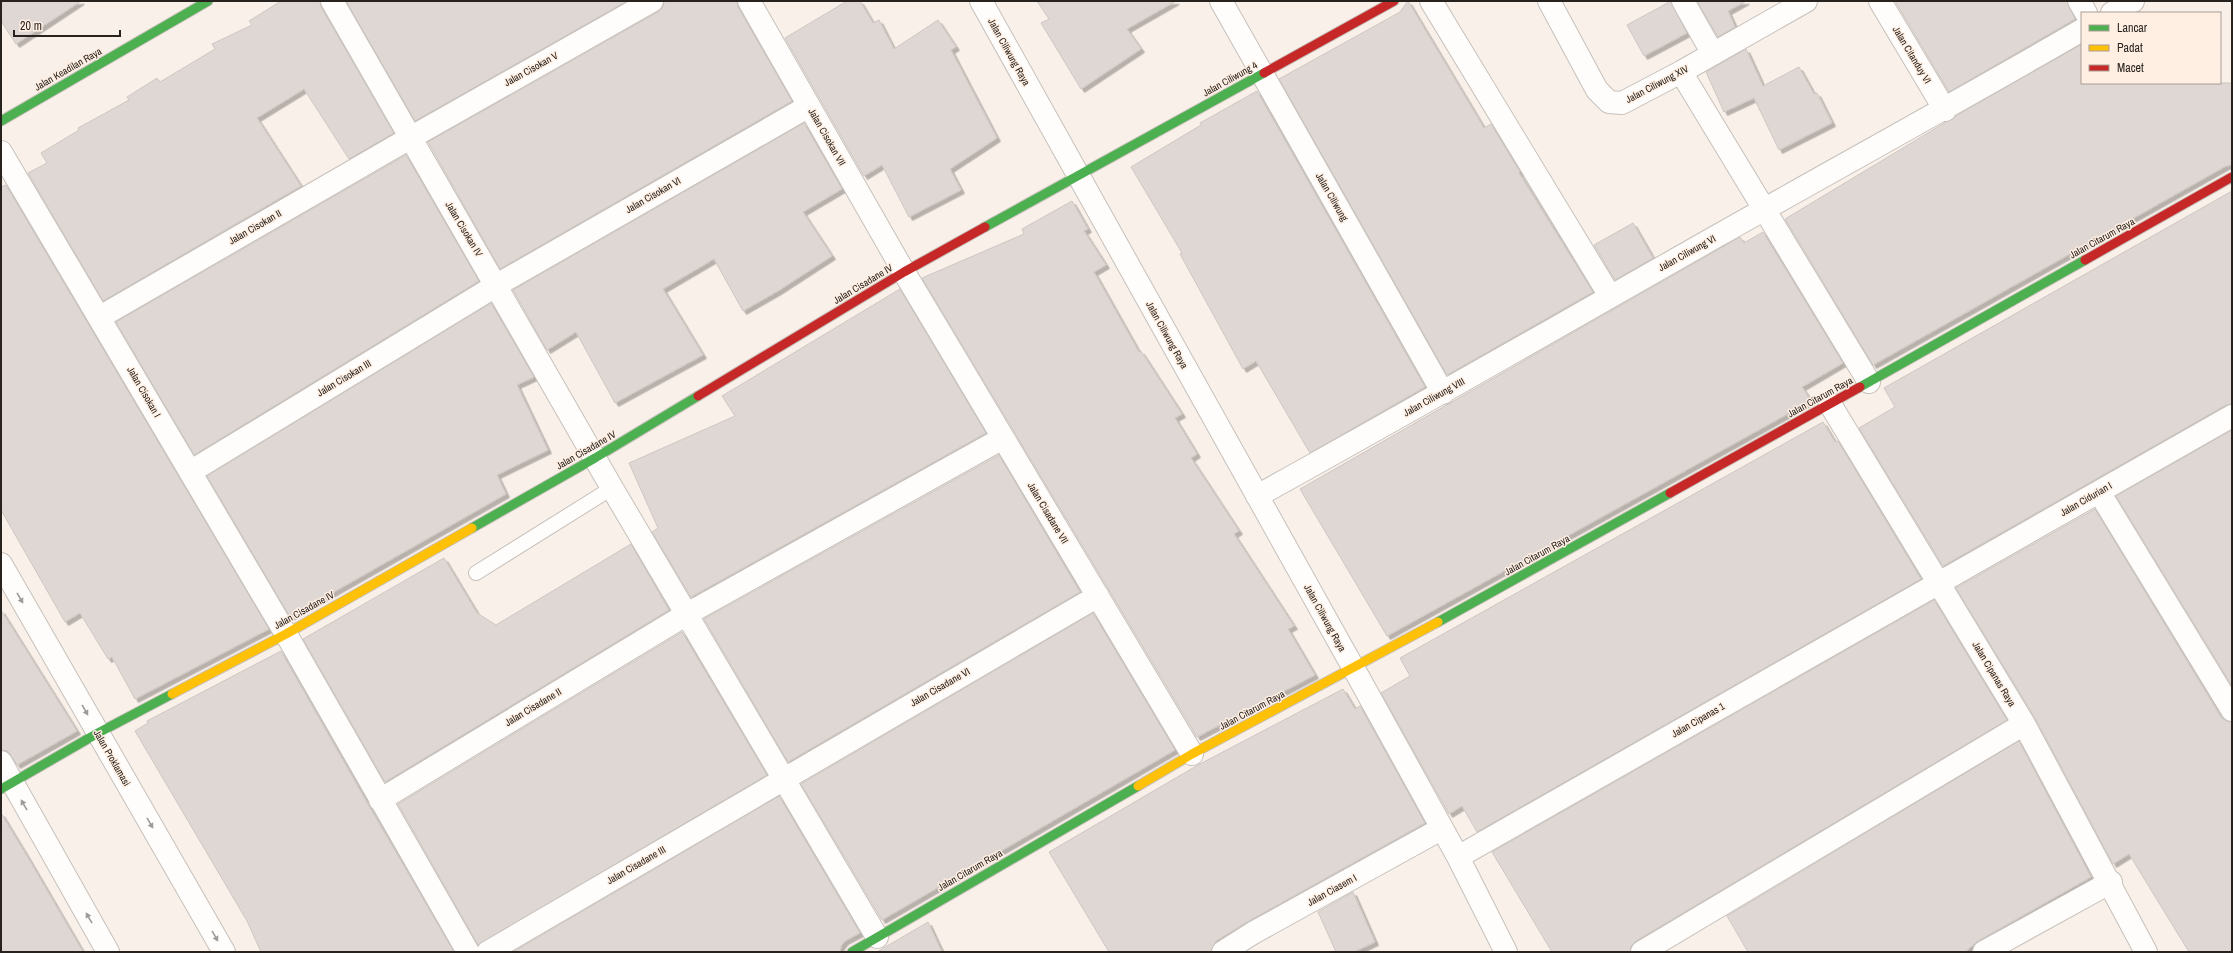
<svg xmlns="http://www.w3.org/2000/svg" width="2233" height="953" viewBox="0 0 2233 953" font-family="'Archivo Narrow',sans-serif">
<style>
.building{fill:#dfd7d3;stroke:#cec6c2;filter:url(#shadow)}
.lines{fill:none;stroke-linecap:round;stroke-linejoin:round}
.lane-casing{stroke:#c6c0ba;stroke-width:16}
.street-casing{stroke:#c6c0ba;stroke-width:24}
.fast-casing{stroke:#c6c0ba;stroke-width:11}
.slow-casing{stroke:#c6c0ba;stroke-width:11}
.jam-casing{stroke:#c6c0ba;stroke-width:11}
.lane{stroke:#fefdfc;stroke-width:14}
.street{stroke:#fefdfc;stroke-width:22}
.fast{stroke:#4caf50;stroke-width:9}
.slow{stroke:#ffc107;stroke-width:9}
.jam{stroke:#c62828;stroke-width:9}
.oneway{fill:#9d9a98}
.labels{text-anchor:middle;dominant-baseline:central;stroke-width:3;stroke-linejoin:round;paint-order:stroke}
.street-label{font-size:10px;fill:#27221d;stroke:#ffefe3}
</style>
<defs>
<filter id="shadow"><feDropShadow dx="3.5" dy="3.5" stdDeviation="0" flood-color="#0004"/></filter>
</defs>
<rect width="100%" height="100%" fill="#f9f0e9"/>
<path class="building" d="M1 1H81L16 44 1 21Z
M281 1H320L321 7 394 133 349 159 304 89 257 118 301 186 103 301 28 173 47 163 41 153 79 130 78 128 129 100 127 97 157 78 160 82 215 49 212 44 252 25 249 21Z
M346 1H627L415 121Z
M664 1H737L738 7 792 101 500 269 428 142 658 12 663 7Z
M847 1H860L873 23 879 20 894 49 938 20 956 47 951 50 997 138 950 169 961 190 909 217 882 165 864 176 785 38Z
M1037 1H1176L1127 29 1141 49 1081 89 1041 23 1049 19Z
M1408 1 1484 128 1491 124 1520 172 1519 173 1593 292 1447 375 1279 79 1400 12Z
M1671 1 1687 33 1644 56 1627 25Z
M1697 1H1746L1728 11 1735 27 1718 37Z
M1895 1H2067L2075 19 1949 92Z
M2082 44V83H2232V165L2226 166 1873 365 1785 219 1961 113Z
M1746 49 1763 86 1799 67 1814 94 1817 93 1832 123 1779 150 1754 98 1724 112 1706 72Z
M1257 91 1425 387 1310 453 1256 361 1243 369 1180 254 1182 253 1131 167 1201 125 1200 123Z
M804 123 842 189 803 212 832 256 778 291 743 311 714 259 663 289 703 355 615 403 576 332 547 350 513 290Z
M406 155 479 281 194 455 116 322Z
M6 185 269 629 135 699 112 657 108 659 80 613 65 622 1 510V187Z
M2232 191V404L2226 405 1943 566 1859 428 1895 407 1884 388Z
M1072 201 1088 229 1084 231 1106 265 1094 272 1139 352 1141 351 1182 414 1175 418 1197 454 1191 458 1239 531 1234 534 1294 626 1288 629 1315 675 1197 737 922 278 1024 234 1022 229Z
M1633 223 1653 258 1615 280 1594 245Z
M1763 232 1843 363 1802 387 1811 401 1387 636 1300 489 1740 237 1744 243Z
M900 289 986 433 691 597 652 532 658 528 629 463 735 416 722 396Z
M491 303 534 377 517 385 548 450 497 475 506 494 290 617 207 476Z
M1823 422 1835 442 1838 441 1921 579 1477 832 1462 806 1449 814 1381 693 1410 676 1400 658Z
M2232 430V686L2116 496Z
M999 455 1080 592 788 762 704 619Z
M2095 509 2221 717 2226 721 2232 722V952H2189L2129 854 2113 864 2035 718 1956 588Z
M631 544 669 610 385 782 303 639 444 558 477 613 496 625Z
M1934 600 2007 720 1636 941 1631 946 1630 952H1552L1492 852Z
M1 610 77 731 17 765 8 751 1 750Z
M1093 613 1175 750 882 920 801 784Z
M682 632 767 775 478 945 398 804Z
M281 651 369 806 454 952H261L247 921 135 731 148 723 147 721Z
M1343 689 1355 709 1360 706 1425 823 1247 922 1216 941 1211 952H1109L1049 852 1198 765Z
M2019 741 2091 877 1978 941 1965 952H1748L1727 916Z
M779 796 860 933 845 941 841 946 840 952H513Z
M1 813 27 856 83 952H1Z
M1353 892 1375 942 1354 952H1336L1318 912Z
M928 922 942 952H877Z"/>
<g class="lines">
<g class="lane-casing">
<path id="lane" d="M476 573 612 488"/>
</g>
<g class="street-casing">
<path id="street" d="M332 1 612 488 877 937
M749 1 904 272 1192 754
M981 1 1354 669 1458 857 1506 952
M1221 1 1443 393
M1431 1 1610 296
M1549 1 1597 90 1609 102 1622 103 1681 72 1806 1
M1683 1 1713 54
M1880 1 1945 110
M2079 1 2086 13
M2112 13 2133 1
M1681 72 1869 382
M1 152 286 634 468 952
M100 317 410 138 652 1
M1830 404 2024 724 2146 952
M190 472 497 285 809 106
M2099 492 2232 710
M1257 496C1411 411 1564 323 1717 236 1839 167 1961 100 2082 30
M1 564 224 952
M1 762 108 952
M380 800 687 614 1003 438
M1458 857 2232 416
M488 952 1098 596
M1223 952 1253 933 1441 829
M1642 952 2024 724
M1984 952 2111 882"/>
</g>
<g class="fast-casing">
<path id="fast" d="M1 121 208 1
M985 227 1264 73
M1860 387 2085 260
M472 528 595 458 698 396
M1438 622 1670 493
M1 789 98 733 172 694
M852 952 1138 786"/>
</g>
<g class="slow-casing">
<path id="slow" d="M172 694 286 634 472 528
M1138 786 1192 754 1438 622"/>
</g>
<g class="jam-casing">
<path id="jam" d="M1264 73 1394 1
M2085 260 2232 177
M698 396 904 272 985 227
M1670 493 1860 387"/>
</g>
<use href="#lane" class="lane"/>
<use href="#street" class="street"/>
<use href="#fast" class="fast"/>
<use href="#slow" class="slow"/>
<use href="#jam" class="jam"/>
</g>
<defs><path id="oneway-solid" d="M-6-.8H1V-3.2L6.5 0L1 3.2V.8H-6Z"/></defs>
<g class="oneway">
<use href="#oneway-solid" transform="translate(20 598) rotate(60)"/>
<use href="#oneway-solid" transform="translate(85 710) rotate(60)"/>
<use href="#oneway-solid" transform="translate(24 805) rotate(-120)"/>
<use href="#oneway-solid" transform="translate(150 823) rotate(60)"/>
<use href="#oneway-solid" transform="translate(89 918) rotate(-120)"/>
<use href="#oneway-solid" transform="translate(215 936) rotate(60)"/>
</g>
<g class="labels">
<g class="street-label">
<text transform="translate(1009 52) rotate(61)">Jalan Ciliwung Raya</text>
<text transform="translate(1912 55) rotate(59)">Jalan Citanduy VI</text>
<text transform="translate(68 69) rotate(-30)">Jalan Keadilan Raya</text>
<text transform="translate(531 69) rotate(-29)">Jalan Cisokan V</text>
<text transform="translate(1230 79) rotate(-29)">Jalan Ciliwung 4</text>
<text transform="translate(1657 84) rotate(-28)">Jalan Ciliwung XIV</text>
<text transform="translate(827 137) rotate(60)">Jalan Cisokan VII</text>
<text transform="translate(653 195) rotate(-30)">Jalan Cisokan VI</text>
<text transform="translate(1332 197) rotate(60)">Jalan Ciliwung</text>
<text transform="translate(255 227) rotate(-30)">Jalan Cisokan II</text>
<text transform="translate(464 229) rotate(59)">Jalan Cisokan IV</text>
<text transform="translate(2102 238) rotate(-29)">Jalan Citarum Raya</text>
<text transform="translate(1687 253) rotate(-29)">Jalan Ciliwung VI</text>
<text transform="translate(863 284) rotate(-31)">Jalan Cisadane IV</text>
<text transform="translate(1167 335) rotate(61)">Jalan Ciliwung Raya</text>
<text transform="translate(344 378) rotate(-31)">Jalan Cisokan III</text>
<text transform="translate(144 392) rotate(60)">Jalan Cisokan I</text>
<text transform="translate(1434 397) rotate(-29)">Jalan Ciliwung VIII</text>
<text transform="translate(1820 397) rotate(-29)">Jalan Citarum Raya</text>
<text transform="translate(586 450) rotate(-30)">Jalan Cisadane IV</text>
<text transform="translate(2086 499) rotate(-30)">Jalan Cidurian I</text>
<text transform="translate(1048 513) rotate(59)">Jalan Cisadane VII</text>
<text transform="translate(1537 555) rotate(-29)">Jalan Citarum Raya</text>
<text transform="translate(304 610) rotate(-29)">Jalan Cisadane IV</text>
<text transform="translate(1325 618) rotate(61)">Jalan Ciliwung Raya</text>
<text transform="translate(1994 674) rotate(59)">Jalan Cipanas Raya</text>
<text transform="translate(940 687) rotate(-30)">Jalan Cisadane VI</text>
<text transform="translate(533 707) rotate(-31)">Jalan Cisadane II</text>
<text transform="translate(1252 710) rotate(-28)">Jalan Citarum Raya</text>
<text transform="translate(1698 720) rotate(-30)">Jalan Cipanas 1</text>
<text transform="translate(112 758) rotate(60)">Jalan Proklamasi</text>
<text transform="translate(636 865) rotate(-30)">Jalan Cisadane III</text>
<text transform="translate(970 870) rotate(-30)">Jalan Citarum Raya</text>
<text transform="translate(1332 890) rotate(-29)">Jalan Ciasem I</text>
</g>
</g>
<rect width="2233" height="953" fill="none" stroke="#27221d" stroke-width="4"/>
<rect x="2081" y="12" width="140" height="72" fill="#ffefe3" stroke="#a99d94"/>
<rect x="2089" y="25" width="20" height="6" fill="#4caf50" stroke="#a99d94"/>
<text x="2117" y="32" font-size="12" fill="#27221d">Lancar</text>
<rect x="2089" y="45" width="20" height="6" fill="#ffc107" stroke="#a99d94"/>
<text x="2117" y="52" font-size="12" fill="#27221d">Padat</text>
<rect x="2089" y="65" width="20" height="6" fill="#c62828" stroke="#a99d94"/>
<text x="2117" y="72" font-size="12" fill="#27221d">Macet</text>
<path d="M14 30v6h106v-6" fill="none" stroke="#27221d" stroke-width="2"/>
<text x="20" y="30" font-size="12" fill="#27221d" stroke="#ffefe3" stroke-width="3" paint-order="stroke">20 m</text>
</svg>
